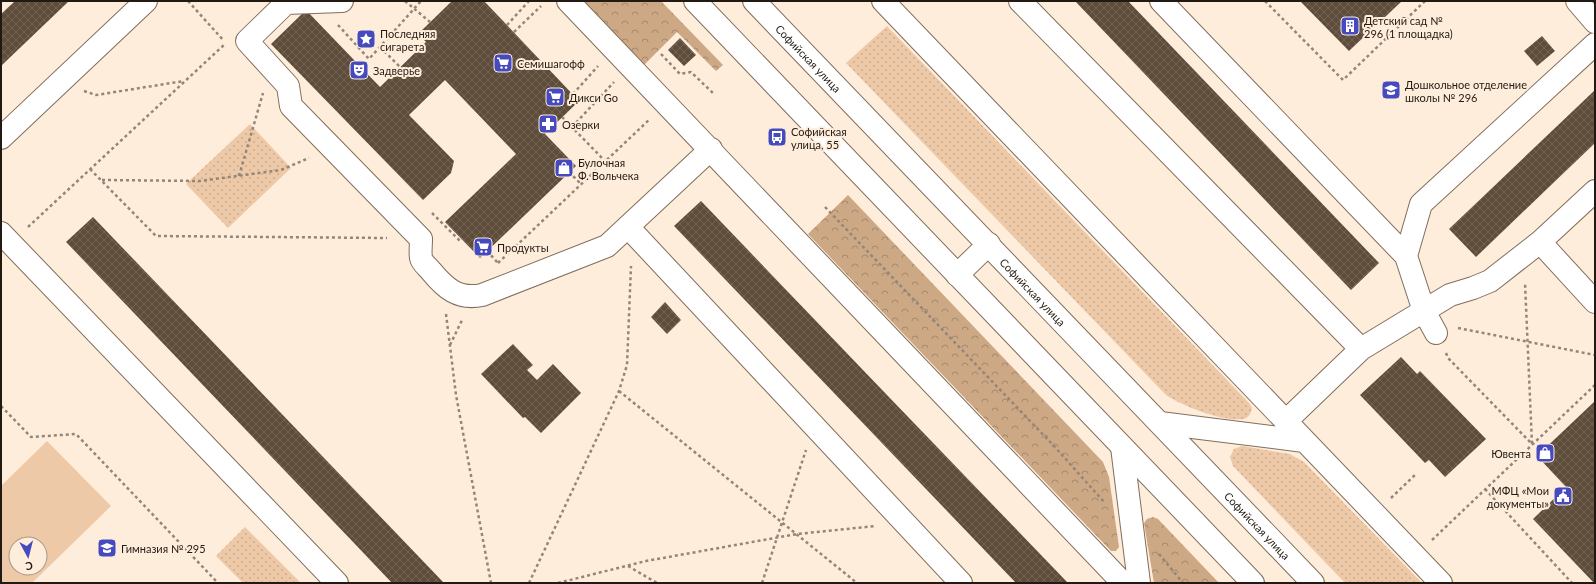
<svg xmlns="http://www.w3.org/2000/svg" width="1596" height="584" viewBox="0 0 1596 584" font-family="Lato,sans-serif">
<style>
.grass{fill:url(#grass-dots)}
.forest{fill:url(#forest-crowns)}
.pitch{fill:#edc9a7;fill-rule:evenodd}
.building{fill:url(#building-cross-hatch)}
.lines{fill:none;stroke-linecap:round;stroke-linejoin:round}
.minor-casing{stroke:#816e5b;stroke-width:24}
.major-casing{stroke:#816e5b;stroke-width:24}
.path{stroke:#938679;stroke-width:2.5;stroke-dasharray:3 3;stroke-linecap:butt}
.minor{stroke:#fff;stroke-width:22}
.major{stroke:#fff;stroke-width:22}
.labels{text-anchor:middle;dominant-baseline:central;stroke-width:4;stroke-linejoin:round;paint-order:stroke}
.poi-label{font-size:11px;fill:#221a12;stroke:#ffeddc;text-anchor:start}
.street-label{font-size:11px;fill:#221a12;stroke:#ffeddc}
</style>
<defs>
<pattern id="grass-dots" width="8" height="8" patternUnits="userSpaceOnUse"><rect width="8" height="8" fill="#edc9a7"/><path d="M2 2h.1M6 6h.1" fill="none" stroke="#cbac8f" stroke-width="1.8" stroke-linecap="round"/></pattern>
<pattern id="forest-crowns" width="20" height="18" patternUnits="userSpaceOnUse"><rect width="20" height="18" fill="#cda884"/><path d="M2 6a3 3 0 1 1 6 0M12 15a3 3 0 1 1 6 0" fill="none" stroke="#a6886b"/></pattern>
<pattern id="building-cross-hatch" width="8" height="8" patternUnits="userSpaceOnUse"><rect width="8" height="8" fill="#5f4d3b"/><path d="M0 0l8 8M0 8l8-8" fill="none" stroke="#726354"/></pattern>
</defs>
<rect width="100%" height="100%" fill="#ffeddc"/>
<path class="grass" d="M887 26 1250 404 1252 408C1251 413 1249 418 1243 419 1223 422 1182 406 1166 395L846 63Z
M250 124 291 168 228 228 186 184Z
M1242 446 1290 454 1304 462 1422 583H1345L1233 466 1230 457 1234 449Z
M245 527 301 583H243L216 556Z"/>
<path class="forest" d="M583 1H661L723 65 716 71 677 32 644 65Z
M848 195 1103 462 1109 477 1119 547 1116 551H1111L808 234Z
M1153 517 1158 519 1219 583H1154L1144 523 1147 519Z"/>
<path class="pitch" d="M47 441 111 506 32 583H1V486ZM16 544H40V568H16Z"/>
<path class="building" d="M15 1H69L1 66V14Z
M452 1H484L579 101 545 134 576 166 480 258 445 222 516 154 445 80 409 115 454 161 451 173 423 200 271 44 306 10 380 87 426 42 418 34Z
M1075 1H1128L1379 263 1351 290Z
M1300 1H1402L1349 51Z
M1542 36 1555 51 1537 66 1524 51Z
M680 38 696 55 684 66 668 50Z
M1595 90V143L1476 257 1449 229Z
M701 201 886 394 1068 583H1016L835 394 674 226Z
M93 217 444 583H392L354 543 66 242Z
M665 302 681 320 667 334 651 317Z
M513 344 533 365 527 370 537 380 553 364 581 393 541 433 525 417 523 418 481 374Z
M1401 357 1417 374 1420 371 1486 439 1445 477 1429 460 1425 463 1360 395Z
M1595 401V583H1594L1533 519 1566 487 1537 456Z"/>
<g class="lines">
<g class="minor-casing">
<path id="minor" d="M342 1 286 3 247 41 288 86 291 106 421 239C421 245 420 253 421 258 422 263 428 267 431 271 445 288 458 300 482 295L607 246 711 149
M568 1 1123 583
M883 1 1441 583
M1020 1 1361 349
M1161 1 1406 256
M1577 1 1595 22
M1 138 146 1
M628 227 961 583
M1 233 337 583
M1540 242 1595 302
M1436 333 1424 311 1406 256 1421 204 1595 44
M1286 421 1361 349 1450 295 1473 288 1490 281 1540 242 1595 191
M1160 423 1304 441
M1122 447 1139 583"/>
</g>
<g class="major-casing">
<g id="major">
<path d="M695 1 1253 583"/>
<path id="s1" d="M754 1 1313 583"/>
<path d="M957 275 989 244"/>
</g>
</g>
<path class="path" d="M188 1 224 41
M405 1 430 22
M1265 1 1343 80 1425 1
M338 25 369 59 421 1
M507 25 529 1
M514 32 541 6
M380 47 400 67
M661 54 680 74 691 72 715 95
M84 91 96 95 184 81
M573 94 598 66
M562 117 605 161
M572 127 614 82
M90 169 156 236 387 238
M569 172 581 184
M239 176 263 93
M102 180 200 181 281 170 309 158
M825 207 1054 446 1105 503
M432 213 460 241 462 239
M28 227 225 44
M487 251 498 263
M498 263 650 119
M446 314 456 395 491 583
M1458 328 1595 355
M450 345 463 318
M1446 353 1448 358 1532 444 1525 283
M619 391 857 583
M1 406 31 437 76 434 218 583
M1485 489 1572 583
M1391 498 1416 474
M1432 540 1595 385
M1159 554 1183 583
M628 566 657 583
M529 583 619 391 627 365 631 266
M558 583 646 561 797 534 876 526
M762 583 806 450"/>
<use href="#minor" class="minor"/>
<use href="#major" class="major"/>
</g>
<defs>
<g id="building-square" transform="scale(1)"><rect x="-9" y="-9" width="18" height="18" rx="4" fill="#454abf" stroke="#ffeddc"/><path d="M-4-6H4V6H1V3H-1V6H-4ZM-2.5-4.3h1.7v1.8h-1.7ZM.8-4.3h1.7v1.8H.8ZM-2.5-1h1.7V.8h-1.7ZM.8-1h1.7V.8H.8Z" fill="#fff"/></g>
<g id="sight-square" transform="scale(1)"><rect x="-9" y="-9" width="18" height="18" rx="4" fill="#454abf" stroke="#ffeddc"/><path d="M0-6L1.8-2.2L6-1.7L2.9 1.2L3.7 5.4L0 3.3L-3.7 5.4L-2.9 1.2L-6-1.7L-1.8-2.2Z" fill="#fff"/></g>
<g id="supermarket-square" transform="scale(1)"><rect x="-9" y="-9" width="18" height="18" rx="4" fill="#454abf" stroke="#ffeddc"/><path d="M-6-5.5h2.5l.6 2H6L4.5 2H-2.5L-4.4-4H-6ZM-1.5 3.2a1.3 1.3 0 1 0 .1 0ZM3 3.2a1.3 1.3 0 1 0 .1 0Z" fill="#fff"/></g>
<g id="theatre-square" transform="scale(1)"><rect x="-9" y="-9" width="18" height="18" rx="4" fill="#454abf" stroke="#ffeddc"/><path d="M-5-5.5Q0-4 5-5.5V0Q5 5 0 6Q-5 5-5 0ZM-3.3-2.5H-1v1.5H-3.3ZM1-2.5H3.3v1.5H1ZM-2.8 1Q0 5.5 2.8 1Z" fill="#fff"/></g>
<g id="school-square" transform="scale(1)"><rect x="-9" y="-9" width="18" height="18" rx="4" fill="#454abf" stroke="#ffeddc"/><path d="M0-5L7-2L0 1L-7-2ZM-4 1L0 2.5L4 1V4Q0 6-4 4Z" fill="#fff"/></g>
<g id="pharmacy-square" transform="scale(1)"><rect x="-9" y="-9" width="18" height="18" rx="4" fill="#454abf" stroke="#ffeddc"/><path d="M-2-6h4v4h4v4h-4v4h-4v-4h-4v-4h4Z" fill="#fff"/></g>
<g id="bus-square" transform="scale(1)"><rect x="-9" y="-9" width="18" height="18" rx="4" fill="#454abf" stroke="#ffeddc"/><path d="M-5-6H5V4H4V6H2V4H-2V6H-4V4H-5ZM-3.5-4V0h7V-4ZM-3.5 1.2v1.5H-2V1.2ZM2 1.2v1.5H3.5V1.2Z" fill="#fff"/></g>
<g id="shop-square" transform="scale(1)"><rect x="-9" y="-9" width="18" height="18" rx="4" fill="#454abf" stroke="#ffeddc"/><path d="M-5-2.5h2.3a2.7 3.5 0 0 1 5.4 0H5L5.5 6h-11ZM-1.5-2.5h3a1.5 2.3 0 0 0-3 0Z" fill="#fff"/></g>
<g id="civic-square" transform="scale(1)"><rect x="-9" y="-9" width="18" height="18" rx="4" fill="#454abf" stroke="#ffeddc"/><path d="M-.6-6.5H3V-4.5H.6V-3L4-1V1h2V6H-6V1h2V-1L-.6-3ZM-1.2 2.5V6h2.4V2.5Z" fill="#fff"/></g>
</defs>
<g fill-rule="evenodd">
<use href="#building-square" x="1350" y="26"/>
<use href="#sight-square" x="366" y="39"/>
<use href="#supermarket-square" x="503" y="63"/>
<use href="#theatre-square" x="359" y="70"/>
<use href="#school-square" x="1391" y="90"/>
<use href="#supermarket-square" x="555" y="97"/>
<use href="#pharmacy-square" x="548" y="124"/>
<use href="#bus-square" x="777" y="137"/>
<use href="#shop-square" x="564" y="168"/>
<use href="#supermarket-square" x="483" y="247"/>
<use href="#shop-square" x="1545" y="453"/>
<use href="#civic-square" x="1563" y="496"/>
<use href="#school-square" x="107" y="548"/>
</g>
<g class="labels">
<g class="poi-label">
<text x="1364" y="20">Детский сад №<tspan x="1364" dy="13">296 (1 площадка)</tspan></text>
<text x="380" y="33">Последняя<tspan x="380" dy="13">сигарета</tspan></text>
<text x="517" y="63">Семишагофф</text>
<text x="373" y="70">Задверье</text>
<text x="1405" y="84">Дошкольное отделение<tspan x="1405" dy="13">школы № 296</tspan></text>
<text x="569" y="97">Дикси Go</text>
<text x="562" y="124">Озерки</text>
<text x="791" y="131">Софийская<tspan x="791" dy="13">улица, 55</tspan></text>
<text x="578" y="162">Булочная<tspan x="578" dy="13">Ф. Вольчека</tspan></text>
<text x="497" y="247">Продукты</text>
<text x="1531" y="453" text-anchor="end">Ювента</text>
<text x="1549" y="490" text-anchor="end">МФЦ «Мои<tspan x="1549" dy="13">документы»</tspan></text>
<text x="121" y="548">Гимназия № 295</text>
</g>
<g class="street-label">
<text stroke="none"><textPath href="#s1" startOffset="79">Софийская улица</textPath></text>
<text stroke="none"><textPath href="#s1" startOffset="403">Софийская улица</textPath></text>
<text stroke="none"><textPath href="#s1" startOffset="727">Софийская улица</textPath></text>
</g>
</g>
<rect width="1596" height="584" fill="none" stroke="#221a12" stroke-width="4"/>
<g transform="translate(28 556) rotate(173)"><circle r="19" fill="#ffeddc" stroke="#a7998b"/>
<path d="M0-3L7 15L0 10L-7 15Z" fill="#454abf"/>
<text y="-6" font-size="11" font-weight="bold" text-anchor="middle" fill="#221a12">С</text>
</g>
</svg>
